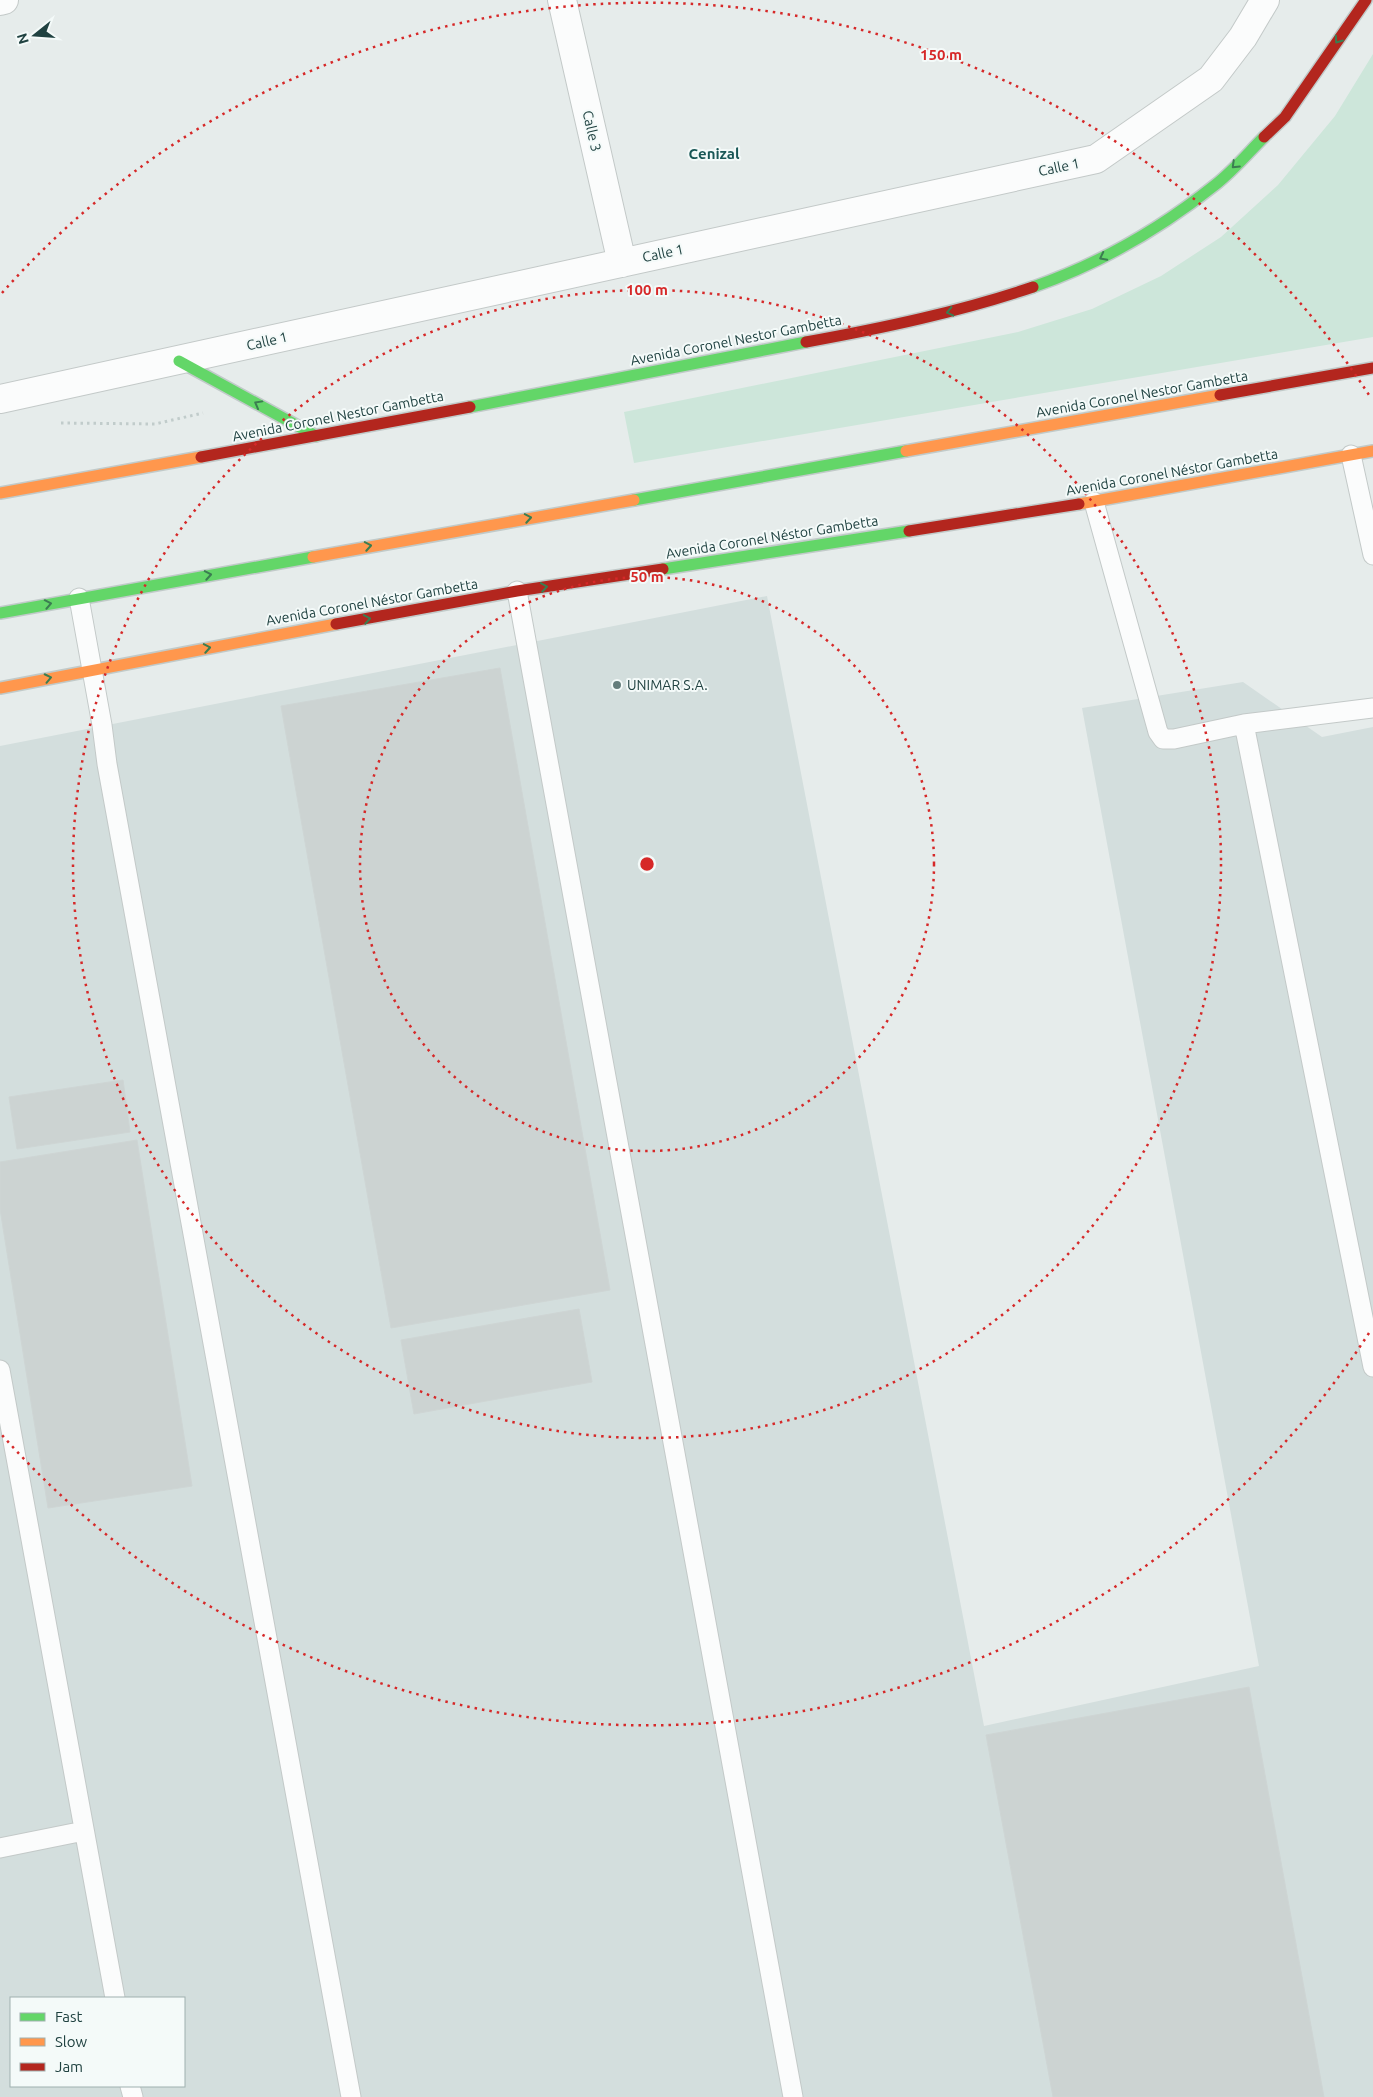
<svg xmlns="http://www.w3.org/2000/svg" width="1373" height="2097" viewBox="0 0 1373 2097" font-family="Ubuntu,sans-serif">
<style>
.built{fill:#d3dedd;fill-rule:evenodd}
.green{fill:#cde6da}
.building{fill:#ccd3d2;stroke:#ced5d4}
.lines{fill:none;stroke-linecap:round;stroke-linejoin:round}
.lane-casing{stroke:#c3c9c8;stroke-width:21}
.street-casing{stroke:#c3c9c8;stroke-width:30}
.fast-casing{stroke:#c1cac9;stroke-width:14}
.slow-casing{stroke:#c1cac9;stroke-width:14}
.jam-casing{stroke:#c1cac9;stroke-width:14}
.path{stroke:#c1cccb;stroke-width:3;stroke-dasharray:2.5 4;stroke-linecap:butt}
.lane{stroke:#fbfcfc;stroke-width:19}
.street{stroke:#fbfcfc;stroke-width:28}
.fast{stroke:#63d668;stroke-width:11}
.slow{stroke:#ff974d;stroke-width:11}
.jam{stroke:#b3261e;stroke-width:11}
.oneway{stroke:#3b7d51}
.ring{fill:none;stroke:#d62828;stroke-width:2.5;stroke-dasharray:2.5 5}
.poi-dot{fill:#657e7c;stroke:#f4faf9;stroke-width:2}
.labels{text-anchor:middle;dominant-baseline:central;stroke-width:4;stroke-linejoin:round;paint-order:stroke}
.street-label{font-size:14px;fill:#204241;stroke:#f4faf9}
.poi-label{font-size:14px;fill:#204241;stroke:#f4faf9;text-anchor:start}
.neighbourhood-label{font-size:15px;font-weight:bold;fill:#195756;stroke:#f4faf9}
.centre{fill:#d62828;stroke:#f4faf9;stroke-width:2.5}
.ring-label{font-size:15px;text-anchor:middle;font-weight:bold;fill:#d62828;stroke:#f4faf9;stroke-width:4;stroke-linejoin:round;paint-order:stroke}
</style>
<rect width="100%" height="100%" fill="#e6eceb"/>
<path class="built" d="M767 596 984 1726 1259 1666 1082 708 1243 682 1322 737 1373 727V2097H0V746ZM11 1998H184V2086H11Z"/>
<path class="green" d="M1373 54V337L634 463 624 412 1018 332 1092 309 1161 276 1221 237 1278 185 1335 116Z"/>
<path class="building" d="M500 668 610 1290 391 1328 281 706Z
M123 1080 130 1132 17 1149 9 1097Z
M137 1140 192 1486 48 1508 0 1209V1162Z
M579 1309 592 1382 414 1414 401 1340Z
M1249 1687 1324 2097H1053L986 1735Z"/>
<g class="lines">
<g class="lane-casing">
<path id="lane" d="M1351 455 1373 555
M1094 502 1158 732 1163 739H1174L1244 724 1373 708
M517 591 793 2097
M79 598 102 725 107 764 351 2097
M1244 724 1373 1367
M0 1370 115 1998
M0 1848 84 1831
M130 2086 133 2097"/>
</g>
<g class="street-casing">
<path id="street" d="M562 0 622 263
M0 1 4 0
M0 399 1096 159 1211 79 1243 37 1265 0"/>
</g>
<g class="fast-casing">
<path id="fast" d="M1033 287C1099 264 1160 229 1215 185 1233 171 1248 153 1264 137
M179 361 316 436
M470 407 806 342
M634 500 906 451
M663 569 909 531
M0 613 313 557"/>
</g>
<g class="slow-casing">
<path id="slow" d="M906 451 1220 395
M0 493 201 457
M1079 504 1373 451
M313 557 634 500
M0 688 336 624"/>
</g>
<g class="jam-casing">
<path id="jam" d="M1264 137 1285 117 1366 0
M806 342C883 328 959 312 1033 287
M1220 395 1373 368
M201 457 470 407
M909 531 1079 504
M336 624 517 591 663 569"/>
</g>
<path class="path" d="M61 423 155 424 203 413"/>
<use href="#lane" class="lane"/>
<use href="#street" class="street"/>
<use href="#fast" class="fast"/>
<use href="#slow" class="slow"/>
<use href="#jam" class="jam"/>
</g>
<defs><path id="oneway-chevron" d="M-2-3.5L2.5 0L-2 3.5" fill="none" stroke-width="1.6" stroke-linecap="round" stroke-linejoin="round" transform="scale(1.25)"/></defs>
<g class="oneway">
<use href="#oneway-chevron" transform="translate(1338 40) rotate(125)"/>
<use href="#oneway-chevron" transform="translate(1235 165) rotate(136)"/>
<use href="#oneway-chevron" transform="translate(1103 257) rotate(153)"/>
<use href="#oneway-chevron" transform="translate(950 312) rotate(167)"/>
<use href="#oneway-chevron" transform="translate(258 404) rotate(-151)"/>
<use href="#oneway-chevron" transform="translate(528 518) rotate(-10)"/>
<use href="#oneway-chevron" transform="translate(368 546) rotate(-10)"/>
<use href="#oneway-chevron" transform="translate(208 575) rotate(-10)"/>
<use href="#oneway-chevron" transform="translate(544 587) rotate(-9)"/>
<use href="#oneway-chevron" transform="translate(48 604) rotate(-11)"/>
<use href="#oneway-chevron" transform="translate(367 619) rotate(-10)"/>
<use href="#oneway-chevron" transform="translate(207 648) rotate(-10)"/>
<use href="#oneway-chevron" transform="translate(48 678) rotate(-12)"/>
</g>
<g class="ring">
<circle cx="647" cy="864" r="287"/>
<circle cx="647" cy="864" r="574"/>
<path d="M1369 1333A861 861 0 0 1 2 1435M2 293A861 861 0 0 1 1369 395"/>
</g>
<circle class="poi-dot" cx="617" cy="685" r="5"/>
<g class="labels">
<g class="street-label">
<text transform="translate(592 131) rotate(77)">Calle 3</text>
<text transform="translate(1059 167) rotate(-12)">Calle 1</text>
<text transform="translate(663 253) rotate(-12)">Calle 1</text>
<text transform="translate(736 340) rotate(-11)">Avenida Coronel Nestor Gambetta</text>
<text transform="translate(267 341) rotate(-13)">Calle 1</text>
<text transform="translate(1142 394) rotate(-10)">Avenida Coronel Nestor Gambetta</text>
<text transform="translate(338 416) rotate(-11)">Avenida Coronel Nestor Gambetta</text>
<text transform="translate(1172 472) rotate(-10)">Avenida Coronel Néstor Gambetta</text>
<text transform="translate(772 537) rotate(-9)">Avenida Coronel Néstor Gambetta</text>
<text transform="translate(372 602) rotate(-10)">Avenida Coronel Néstor Gambetta</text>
</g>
<g class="poi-label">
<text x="627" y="685">UNIMAR S.A.</text>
</g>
<g class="neighbourhood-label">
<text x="714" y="153">Cenizal</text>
</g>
</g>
<circle cx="647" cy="864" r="8" class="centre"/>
<g class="ring-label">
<text x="941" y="60">150 m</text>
<text x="647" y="295">100 m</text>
<text x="647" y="582">50 m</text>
</g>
<rect x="10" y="1997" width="175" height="90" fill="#f4faf9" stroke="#9fb0af"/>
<rect x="20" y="2013" width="25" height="8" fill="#63d668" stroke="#9fb0af"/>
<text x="55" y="2022" font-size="15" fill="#204241">Fast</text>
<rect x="20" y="2038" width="25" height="8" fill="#ff974d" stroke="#9fb0af"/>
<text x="55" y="2047" font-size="15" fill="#204241">Slow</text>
<rect x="20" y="2063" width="25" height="8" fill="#b3261e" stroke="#9fb0af"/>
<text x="55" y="2072" font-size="15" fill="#204241">Jam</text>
<g transform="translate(35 35) rotate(253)" stroke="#f4faf9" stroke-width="4" paint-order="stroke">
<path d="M0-4L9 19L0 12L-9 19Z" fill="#204241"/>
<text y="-8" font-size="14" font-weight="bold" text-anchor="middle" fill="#204241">N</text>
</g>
</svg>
